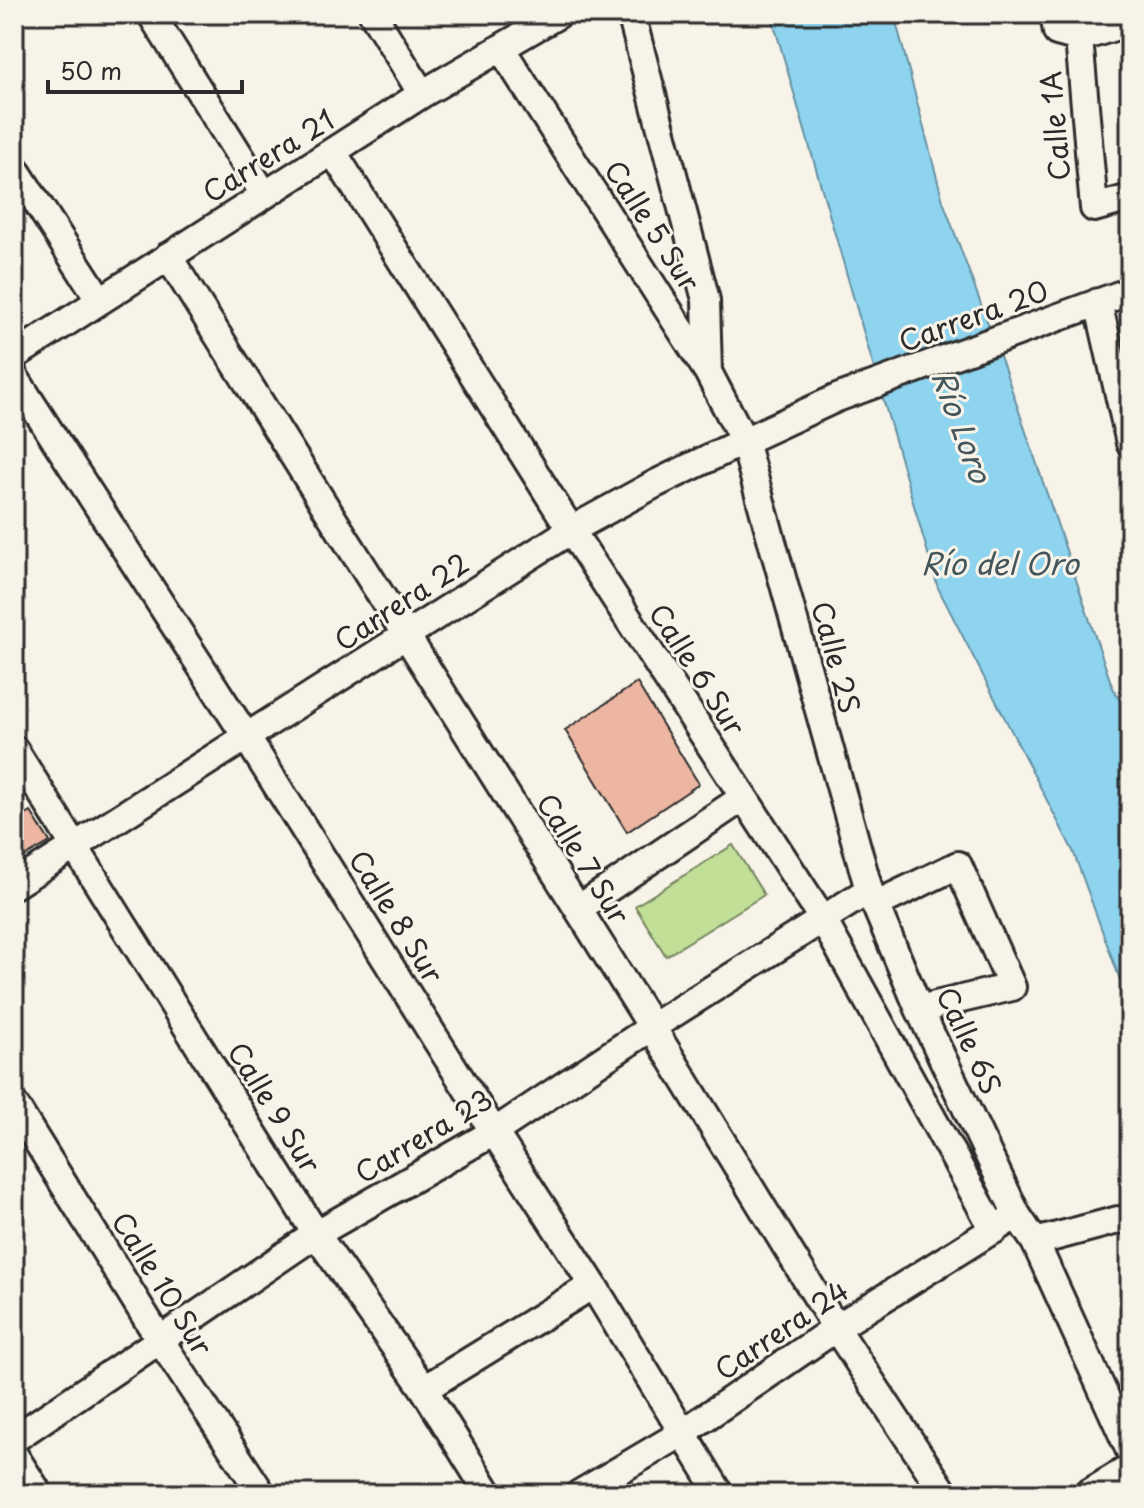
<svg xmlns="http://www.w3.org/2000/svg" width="1144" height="1508" viewBox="0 0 1144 1508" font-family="'Playpen Sans',sans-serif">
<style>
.green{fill:#c1df97;stroke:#768561;stroke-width:2}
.water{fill:#8ed4ef;stroke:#6690a1;stroke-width:2}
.building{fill:#edb6a2;stroke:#2b2b2b;stroke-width:2}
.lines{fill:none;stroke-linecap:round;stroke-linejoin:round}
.minor-casing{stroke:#2b2b2b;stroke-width:32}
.minor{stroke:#f7f3e8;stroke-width:26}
.labels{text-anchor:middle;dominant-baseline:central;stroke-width:6;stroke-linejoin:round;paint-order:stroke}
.street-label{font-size:28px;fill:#2b2b2b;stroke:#f7f3e8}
.water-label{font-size:30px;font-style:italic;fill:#44555c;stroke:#f7f3e8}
</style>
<rect width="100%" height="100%" fill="#f7f3e8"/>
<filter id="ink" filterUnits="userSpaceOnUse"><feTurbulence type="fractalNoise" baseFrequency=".0125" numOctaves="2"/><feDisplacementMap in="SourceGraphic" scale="16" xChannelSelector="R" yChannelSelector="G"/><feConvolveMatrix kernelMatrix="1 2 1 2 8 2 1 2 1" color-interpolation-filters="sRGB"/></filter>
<g filter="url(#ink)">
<path class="green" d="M733 845 764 895 666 956 635 906Z"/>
<path class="water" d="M771 14H894L943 201 1004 367 1112 686 1130 718V1007L1073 851 938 588Z"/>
<path class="building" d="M637 683 699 784 627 832 565 730Z
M31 812 50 842 16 862 14 859V822Z"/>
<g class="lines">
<g class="minor-casing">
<path id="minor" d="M151 14 264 194
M373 14 422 94
M631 14 706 300 708 372
M1054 14 1057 32 1079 38 1130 22
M1079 38 1094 208 1130 198
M501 48 708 372 744 441 869 890 919 1009 1017 1215 1035 1242 1130 1451
M333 152 571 530 822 918 994 1230
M14 167 100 300
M168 256 652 1027 836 1328 945 1494
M1098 302 1130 443
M14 356 422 94 559 14
M14 376 247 738 494 1132 593 1285 720 1494
M14 749 316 1234 424 1389 489 1494
M14 885 571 530 655 484 744 441 837 398 1130 291
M875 905 958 865 1012 987 919 1009
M578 909 744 797
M14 1104 160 1340 262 1494
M1035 1242 1118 1220
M424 1389 593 1285
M14 1439 316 1234 494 1132 652 1027 869 890
M14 1455 39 1494
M579 1494 684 1432 836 1328 1007 1221
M1087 1494 1130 1468"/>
</g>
<use href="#minor" class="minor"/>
</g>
</g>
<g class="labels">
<g class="street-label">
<text transform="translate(1054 126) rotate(-95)">Calle 1A</text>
<text transform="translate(268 155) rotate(-32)">Carrera 21</text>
<text transform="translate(653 225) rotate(57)">Calle 5 Sur</text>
<text transform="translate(973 315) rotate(-20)">Carrera 20</text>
<text transform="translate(401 601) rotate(-33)">Carrera 22</text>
<text transform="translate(837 657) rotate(75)">Calle 2S</text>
<text transform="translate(698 669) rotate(57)">Calle 6 Sur</text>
<text transform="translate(584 858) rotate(58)">Calle 7 Sur</text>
<text transform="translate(397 916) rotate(58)">Calle 8 Sur</text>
<text transform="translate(970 1040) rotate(65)">Calle 6S</text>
<text transform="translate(275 1107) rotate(58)">Calle 9 Sur</text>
<text transform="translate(423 1135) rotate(-31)">Carrera 23</text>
<text transform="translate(163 1283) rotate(58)">Calle 10 Sur</text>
<text transform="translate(781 1329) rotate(-34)">Carrera 24</text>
</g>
<g class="water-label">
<text transform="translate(963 426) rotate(70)">Río Loro</text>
<text x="1000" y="562">Río del Oro</text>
</g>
</g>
<rect width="1144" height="1508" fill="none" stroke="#f7f3e8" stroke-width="48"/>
<rect x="24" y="24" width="1096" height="1460" fill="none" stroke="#2b2b2b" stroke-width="3" filter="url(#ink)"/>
<path d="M48 80v12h194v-12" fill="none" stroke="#2b2b2b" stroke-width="4"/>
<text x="60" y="80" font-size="24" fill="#2b2b2b" stroke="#f7f3e8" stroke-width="6" paint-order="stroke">50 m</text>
</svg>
